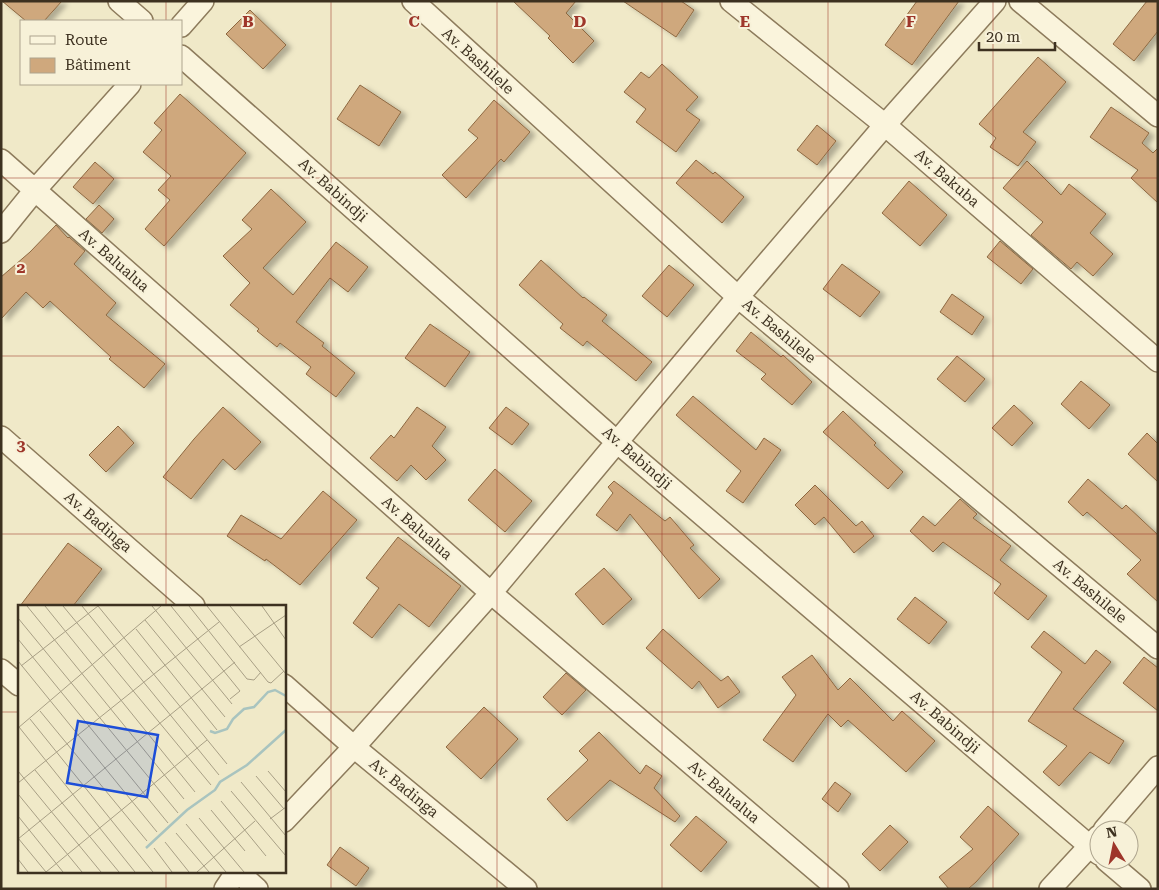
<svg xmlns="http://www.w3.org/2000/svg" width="1159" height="890" viewBox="0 0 1159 890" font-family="'Roboto Serif',serif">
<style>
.building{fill:#cfa87d;stroke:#8d6841;filter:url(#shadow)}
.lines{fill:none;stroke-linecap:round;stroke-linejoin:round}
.minor-casing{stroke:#8d7b5c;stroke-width:24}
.minor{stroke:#faf4dc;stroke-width:21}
.grid{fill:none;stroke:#9e362a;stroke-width:1;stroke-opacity:0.55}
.labels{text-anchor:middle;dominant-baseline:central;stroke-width:4;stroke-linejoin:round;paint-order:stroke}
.street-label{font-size:15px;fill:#3d3120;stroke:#f7f1d8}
.inset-river{fill:none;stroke:#a9c4bf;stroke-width:2.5}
.inset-road{fill:none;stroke:#a89f85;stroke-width:1}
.view{fill:#1d4ed8;fill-opacity:0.15;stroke:#1d4ed8;stroke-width:2.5}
.inset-edge{fill:none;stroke:#3d3120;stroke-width:2.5}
.grid-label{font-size:16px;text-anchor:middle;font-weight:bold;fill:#9e362a;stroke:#f7f1d8;stroke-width:4;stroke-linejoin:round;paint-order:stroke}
</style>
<defs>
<filter id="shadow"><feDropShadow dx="5.5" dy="3" stdDeviation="2.5" flood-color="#0004"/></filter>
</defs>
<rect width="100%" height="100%" fill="#f0e9c8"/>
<path class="building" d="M2 1H62L44 21H26Z
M513 1H576L566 13 594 41 573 63 548 38 550 36Z
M623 1H681L694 10 676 37Z
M917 1H959L912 65 885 45Z
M1147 1H1158V31L1134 61 1113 44Z
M250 10 286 45 263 69 226 34Z
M1038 57 1066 82 1023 132 1036 142 1018 166 990 147 996 138 979 124Z
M662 64 698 97 686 110 700 120 676 152 636 122 646 109 624 92 641 72 649 78Z
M360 85 401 112 379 146 337 119Z
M180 94 246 153 164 246 145 229 170 200 158 190 171 176 143 152 162 130 154 123Z
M494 100 530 132 504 162 501 159 466 198 442 175 478 138 468 130Z
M1111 107 1149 133 1142 143 1153 153 1158 148V203L1131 178 1138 170 1090 137Z
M817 125 836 141 817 165 797 150Z
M696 160 713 174 715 172 744 197 722 223 676 183Z
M1027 161 1061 195 1069 184 1106 214 1090 233 1113 254 1093 276 1077 262 1071 269 1031 235 1043 222 1003 188Z
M95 162 114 179 93 204 73 187Z
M909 181 947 215 920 246 882 213Z
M271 189 306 222 263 268 293 295 336 242 368 267 348 292 330 278 296 322 324 343 322 346 355 373 336 397 306 374 311 367 280 343 277 347 257 331 259 329 230 305 250 283 223 256 252 229 242 220Z
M99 205 114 219 102 233 86 219Z
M56 225 68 238 69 237 85 251 74 264 116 303 106 315 165 364 144 388 109 359 111 357 50 301 43 308 26 292 1 319V277L30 252Z
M1000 241 1033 269 1021 284 987 257Z
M541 260 583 298 584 297 607 315 602 321 652 362 636 381 587 341 583 346 560 328 563 324 519 285Z
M842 264 880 292 860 317 823 289Z
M669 265 694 285 667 317 642 296Z
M952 294 984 317 972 335 940 312Z
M430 324 470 352 445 387 405 358Z
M751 332 781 357 783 355 812 382 792 405 761 379 766 374 736 351Z
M957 356 985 379 965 402 937 379Z
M1081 381 1110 405 1089 429 1061 404Z
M693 396 756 450 764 438 781 450 743 503 726 491 741 471 676 415Z
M1014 405 1033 423 1012 446 992 428Z
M223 407 261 442 235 470 223 459 191 499 163 477 194 439Z
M417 407 446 427 432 446 446 460 426 480 411 465 397 481 370 458 391 435 394 438Z
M506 407 529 424 512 445 489 428Z
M843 411 876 443 874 445 903 472 888 489 823 432Z
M118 426 134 443 106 472 89 455Z
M1147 433 1158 444V482L1128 454Z
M495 469 532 501 505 532 468 500Z
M1088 479 1122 509 1126 505 1158 535V602L1127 574 1141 560 1087 512 1083 516 1068 502Z
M614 481 665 521 670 517 694 545 690 548 720 579 699 599 630 514 617 531 596 515 613 493 608 487Z
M815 485 856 526 862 521 874 536 854 553 824 517 815 525 795 505Z
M323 491 357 520 300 585 266 559 265 561 227 536 241 515 281 539Z
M960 499 977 514 973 518 1011 546 1000 560 1047 596 1028 620 994 593 1001 584 943 542 933 552 910 531 923 516 935 526Z
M398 537 461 586 429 627 399 604 372 638 353 623 379 588 366 578Z
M68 543 102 569 73 606H20Z
M604 568 632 599 603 625 575 594Z
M915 597 947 622 929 644 897 619Z
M663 629 721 681 728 676 740 692 718 708 699 681 692 689 646 648Z
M1044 631 1085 664 1096 650 1111 662 1073 709 1124 741 1109 764 1090 752 1059 786 1043 772 1067 746 1028 721 1062 672 1031 647Z
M812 655 838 690 850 678 893 721 902 711 935 741 906 772 848 720 841 727 828 714 793 762 763 740 796 695 782 677Z
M1144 657 1158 668V711L1123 683Z
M566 673 586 690 562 715 543 697Z
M484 707 518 739 481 779 446 747Z
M599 732 640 774 646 765 662 776 654 788 680 816 675 822 610 780 567 821 547 799 588 760 579 751Z
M835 782 851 794 838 812 822 799Z
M988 806 1019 834 976 882 968 889H949L939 877 973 849 960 837Z
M696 816 727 842 701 872 670 845Z
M890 825 908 842 880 871 862 854Z
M340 847 369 868 356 886 327 865Z"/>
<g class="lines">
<g class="minor-casing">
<path id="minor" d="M119 1 142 21
M413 1 738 297 1158 648
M731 1 885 125 1158 361
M1020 1 1158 116
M181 26 203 1
M181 56 617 442 1099 854
M1 160 491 593 838 889
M1 232 35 190 130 84
M1 437 194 606
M1 670 19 685
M284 685 354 747 526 889
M284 821 354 747 491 593 738 297 885 125 995 1
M1104 830 1158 767
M1106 860 1140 889
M237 871 257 889
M225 889 237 871
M1050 889 1099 836"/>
</g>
<use href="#minor" class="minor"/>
</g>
<path class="grid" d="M166 1V21M331 1V889M497 1V889M662 1V889M828 1V889M993 1V889M166 84V606M1 178H1158M1 356H1158M1 534H1158M1 712H19M284 712H1158M166 871V889"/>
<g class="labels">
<g class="street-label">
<text transform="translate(478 61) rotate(42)">Av. Bashilele</text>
<text transform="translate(947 178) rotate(41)">Av. Bakuba</text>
<text transform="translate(333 190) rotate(42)">Av. Babindji</text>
<text transform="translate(114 260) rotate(41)">Av. Balualua</text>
<text transform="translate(779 331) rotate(40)">Av. Bashilele</text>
<text transform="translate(637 458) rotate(41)">Av. Babindji</text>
<text transform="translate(98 522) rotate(41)">Av. Badinga</text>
<text transform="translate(417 528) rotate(41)">Av. Balualua</text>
<text transform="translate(1090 591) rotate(40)">Av. Bashilele</text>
<text transform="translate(945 722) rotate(41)">Av. Babindji</text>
<text transform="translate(404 788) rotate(39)">Av. Badinga</text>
<text transform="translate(724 792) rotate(40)">Av. Balualua</text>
</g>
</g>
<g transform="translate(18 605)">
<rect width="268" height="268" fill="#f0e9c8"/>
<path class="inset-river" d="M192 126 197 128 209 124 215 114 226 104 236 102 250 87 257 85 268 91M128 243 169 205 197 185 202 177 229 160 268 125"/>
<path class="inset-road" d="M9 1 166 194M27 1 177 187M45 1 193 180M64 1 201 170M80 1 209 159M134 1 214 99M153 1 222 86 212 94M171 1 229 74 236 75 243 67M189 1 250 77 253 78 266 66M212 1 268 69M244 1 268 35M0 13 160 208M127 15 207 112M118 24 199 125M0 34 150 218M221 42 268 10M0 56 139 227M3 61 80 1M22 106 129 236M12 114 135 267M1 122 117 267M0 123 143 1M17 165 101 267M0 166 83 267M250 166 268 187M238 171 266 204M223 177 268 231M0 178 201 17M213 186 268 251M0 189 64 267M203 196 248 251M193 205 227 246M0 211 45 267M181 213 226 267M252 214 268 202M168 219 208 267M158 228 191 267M0 233 28 267M0 234 217 57M147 237 171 267M136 243 154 267M0 254 10 267M28 267 189 135M179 267 237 216"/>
<path class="view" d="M60 116 140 130 129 192 49 178Z"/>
<rect width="268" height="268" class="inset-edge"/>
</g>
<g class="grid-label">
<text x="248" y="27">B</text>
<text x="414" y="27">C</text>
<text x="580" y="27">D</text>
<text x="745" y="27">E</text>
<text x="911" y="27">F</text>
<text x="21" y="273">2</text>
<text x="21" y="451">3</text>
</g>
<rect width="1159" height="890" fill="none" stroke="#3d3120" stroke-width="5"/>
<rect x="20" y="20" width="162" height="65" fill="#f7f1d8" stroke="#ada48e"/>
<rect x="30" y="36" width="25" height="8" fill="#faf4dc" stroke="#ada48e"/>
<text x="65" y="45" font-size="15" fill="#3d3120">Route</text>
<rect x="30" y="58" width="25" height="15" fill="#cfa87d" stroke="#ada48e"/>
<text x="65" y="70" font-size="15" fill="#3d3120">Bâtiment</text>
<g transform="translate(1114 845) rotate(350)"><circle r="24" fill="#f7f1d8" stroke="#ada48e"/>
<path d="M0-4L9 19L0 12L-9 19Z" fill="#9e362a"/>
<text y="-8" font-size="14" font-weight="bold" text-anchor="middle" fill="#3d3120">N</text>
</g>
<path d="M979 42v8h76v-8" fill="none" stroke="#3d3120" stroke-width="2.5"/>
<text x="986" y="42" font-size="15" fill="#3d3120" stroke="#f7f1d8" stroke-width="4" paint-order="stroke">20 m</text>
</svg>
